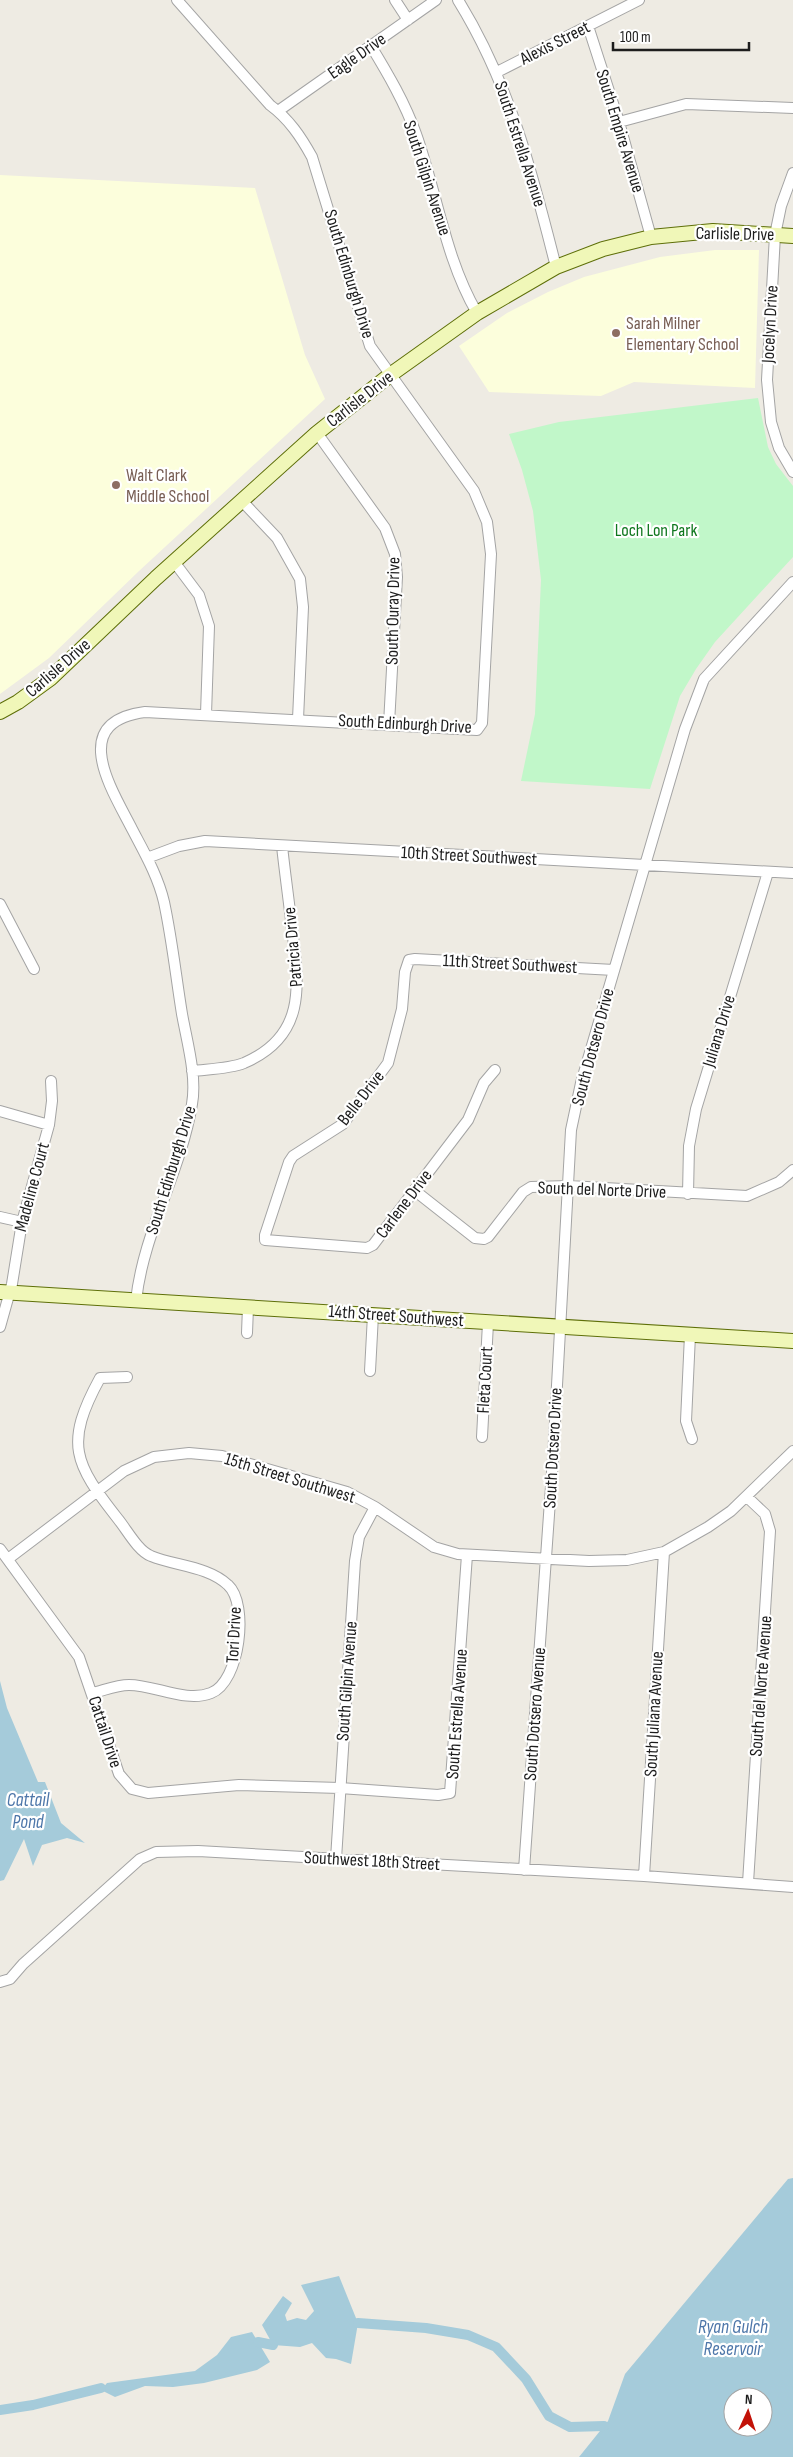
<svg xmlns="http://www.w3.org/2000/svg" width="793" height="2457" viewBox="0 0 793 2457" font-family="'Sofia Sans Condensed',sans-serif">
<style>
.education{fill:#fcfedc}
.park{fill:#c1f7c9}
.water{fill:#a5cbda;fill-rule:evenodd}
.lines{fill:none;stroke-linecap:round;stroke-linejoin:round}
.canal{stroke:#a5cbda;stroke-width:10}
.street-casing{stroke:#a4a4a4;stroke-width:12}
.secondary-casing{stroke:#5e6f09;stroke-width:16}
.street{stroke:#fff;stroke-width:10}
.secondary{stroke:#f0f7b8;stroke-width:14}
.education-dot{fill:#8d6e63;stroke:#fff;stroke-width:2}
.labels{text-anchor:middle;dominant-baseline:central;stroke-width:4.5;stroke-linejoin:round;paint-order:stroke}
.street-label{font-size:18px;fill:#1d1d1d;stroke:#fff}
.education-label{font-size:18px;fill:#785e54;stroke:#fff;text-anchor:start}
.park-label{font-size:18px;fill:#0f771e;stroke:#fff}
.water-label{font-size:19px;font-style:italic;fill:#4d76a9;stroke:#fff}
</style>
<rect width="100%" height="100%" fill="#eeebe3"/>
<path class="education" d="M0 175 255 188 305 355 325 399 139 571 49 658 0 694Z
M715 250H759L755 388 634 382 601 396 489 392 459 346 507 313 548 292 584 277 660 257Z"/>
<path class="park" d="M758 398 768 447 776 464 793 486V557L715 642 696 669 680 696 650 789 521 781 535 714 541 580 533 511 522 470 509 434 559 422Z"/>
<path class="water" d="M0 1681 7 1708 38 1782H45L61 1823 85 1843 67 1838 42 1845 33 1866 24 1839 4 1880 0 1881Z
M793 2178V2457H579L608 2421 625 2374 788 2179ZM733 2397H763V2427H733Z
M339 2276 358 2323 351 2364 336 2359 326 2358 312 2343 300 2347 273 2345 262 2325 283 2296 292 2303 285 2315 287 2321 297 2318 306 2320 314 2311 301 2285Z
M252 2332 270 2362 257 2370 204 2383 173 2387 145 2386 115 2397 101 2390 107 2383 195 2371 217 2355 231 2337Z"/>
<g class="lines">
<path class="canal" d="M358 2323 426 2328 468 2335 496 2347 526 2379 549 2416 570 2427 604 2426
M258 2342 273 2345
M0 2410 33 2405 101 2388"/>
<g class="street-casing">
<path id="street" d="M395 0 408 20
M458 0C510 84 532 172 556 267
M588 26 619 122 651 237
M371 46C388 74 405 103 416 134 437 193 445 258 477 313
M497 72 639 0
M278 111 436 0
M619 122 686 104 793 108
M793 173 781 206 775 235 767 380 771 422 779 448 793 472
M317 433 385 528 395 554 397 577 389 724
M241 500 277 538 300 579 303 607 298 719
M175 563 199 595 209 626 206 714
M147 858 179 846 205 841 793 873
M0 904 34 969
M495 1070 484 1083 468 1120 373 1245 367 1248 265 1240V1235L289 1162 293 1156 343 1124 388 1063 402 1009 405 972 409 960 415 959 614 970
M192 1071C208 1069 229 1069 244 1063 307 1036 299 985 292 929 289 901 285 874 282 846
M0 1111 49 1125
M414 1190 475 1238 484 1239 488 1237 523 1192 531 1187 569 1186 747 1196 779 1182 793 1170
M688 1194 689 1146 696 1109 768 872
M0 1217 22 1222
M136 1301C143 1233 181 1172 192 1104 197 1076 187 1042 182 1014 176 977 172 939 164 902 158 876 144 852 132 829 111 788 68 722 145 712L477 730 482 723 491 554 487 522 474 491 370 346 312 157C301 137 289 119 270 105L177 0
M0 1327 12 1284 22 1222 49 1125 52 1101 51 1081
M247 1333 248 1307
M690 1335 686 1421 692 1439
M370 1371 373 1315
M482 1437 488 1323
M747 1497 765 1514 770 1531 748 1883
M0 1549 79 1657 119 1774 132 1789 148 1793 239 1785 340 1788 438 1795 450 1793 467 1555
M8 1559 124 1471 154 1457 189 1453 222 1456 347 1492 375 1507 434 1547 458 1554 589 1561 627 1560 664 1552 708 1527 731 1511 793 1451
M93 1693C105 1690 117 1685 129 1685 155 1685 186 1703 211 1693 240 1682 249 1604 228 1585 208 1566 175 1566 151 1556 138 1551 127 1530 118 1519 74 1463 64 1444 100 1378L127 1377
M336 1859 355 1561 359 1537 375 1507
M524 1870 553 1458 571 1130 581 1083 685 729 704 679 793 582
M644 1876 664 1552
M0 1982 10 1979 23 1964 140 1859 156 1852 198 1851 644 1876 793 1887"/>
</g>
<g class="secondary-casing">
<path id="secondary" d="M0 712 18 702 51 678 156 578 317 433 390 375 477 313 556 267 603 249 651 237 713 231 793 236
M0 1292 793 1341"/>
</g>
<use href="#street" class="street"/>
<use href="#secondary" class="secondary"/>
</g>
<g class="education-dot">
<circle cx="616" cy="333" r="5"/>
<circle cx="116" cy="485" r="5"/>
</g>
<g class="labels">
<g class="street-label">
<text transform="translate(555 43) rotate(-27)">Alexis Street</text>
<text transform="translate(357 56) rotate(-35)">Eagle Drive</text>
<text transform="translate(620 131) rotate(73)">South Empire Avenue</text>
<text transform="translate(520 144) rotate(72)">South Estrella Avenue</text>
<text transform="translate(427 178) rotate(72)">South Gilpin Avenue</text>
<text transform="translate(735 234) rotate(1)">Carlisle Drive</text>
<text transform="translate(349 274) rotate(73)">South Edinburgh Drive</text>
<text transform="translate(770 324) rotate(-87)">Jocelyn Drive</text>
<text transform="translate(360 399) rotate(-38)">Carlisle Drive</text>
<text transform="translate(393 611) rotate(-89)">South Ouray Drive</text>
<text transform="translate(58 668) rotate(-41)">Carlisle Drive</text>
<text transform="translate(405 724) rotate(3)">South Edinburgh Drive</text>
<text transform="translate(469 856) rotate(3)">10th Street Southwest</text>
<text transform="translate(293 947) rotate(-95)">Patricia Drive</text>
<text transform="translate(510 964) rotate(3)">11th Street Southwest</text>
<text transform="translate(719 1031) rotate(-73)">Juliana Drive</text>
<text transform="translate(593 1047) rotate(-75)">South Dotsero Drive</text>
<text transform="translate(361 1098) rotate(-52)">Belle Drive</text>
<text transform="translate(171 1170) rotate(-73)">South Edinburgh Drive</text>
<text transform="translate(32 1187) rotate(-75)">Madeline Court</text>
<text transform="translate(602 1190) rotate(2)">South del Norte Drive</text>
<text transform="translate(404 1204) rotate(-53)">Carlene Drive</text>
<text transform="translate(396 1316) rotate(4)">14th Street Southwest</text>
<text transform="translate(485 1380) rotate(-87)">Fleta Court</text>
<text transform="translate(553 1448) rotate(-87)">South Dotsero Drive</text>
<text transform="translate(290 1478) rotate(17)">15th Street Southwest</text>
<text transform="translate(234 1635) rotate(-87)">Tori Drive</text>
<text transform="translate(347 1681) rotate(-86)">South Gilpin Avenue</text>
<text transform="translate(761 1686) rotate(-86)">South del Norte Avenue</text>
<text transform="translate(457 1714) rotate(-86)">South Estrella Avenue</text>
<text transform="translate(535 1714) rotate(-86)">South Dotsero Avenue</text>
<text transform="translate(654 1714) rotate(-87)">South Juliana Avenue</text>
<text transform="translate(105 1732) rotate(72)">Cattail Drive</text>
<text transform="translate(372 1861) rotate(3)">Southwest 18th Street</text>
</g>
<g class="education-label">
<text x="626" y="323">Sarah Milner<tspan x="626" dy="21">Elementary School</tspan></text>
<text x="126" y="475">Walt Clark<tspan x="126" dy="21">Middle School</tspan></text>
</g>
<g class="park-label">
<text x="656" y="530">Loch Lon Park</text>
</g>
<g class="water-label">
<text x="28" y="1800">Cattail<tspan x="28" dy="22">Pond</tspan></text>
<text x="733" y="2327">Ryan Gulch<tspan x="733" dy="22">Reservoir</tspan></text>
</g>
</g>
<g transform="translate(748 2412) rotate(3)"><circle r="24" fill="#ffffff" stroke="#a5a5a5"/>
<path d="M0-4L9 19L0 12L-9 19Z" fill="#c21208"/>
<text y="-8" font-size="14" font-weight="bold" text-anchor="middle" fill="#1d1d1d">N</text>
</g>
<path d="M613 42v8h136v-8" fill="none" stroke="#1d1d1d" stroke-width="2.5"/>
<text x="620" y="42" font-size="15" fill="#1d1d1d" stroke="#ffffff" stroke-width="4" paint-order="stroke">100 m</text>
</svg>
